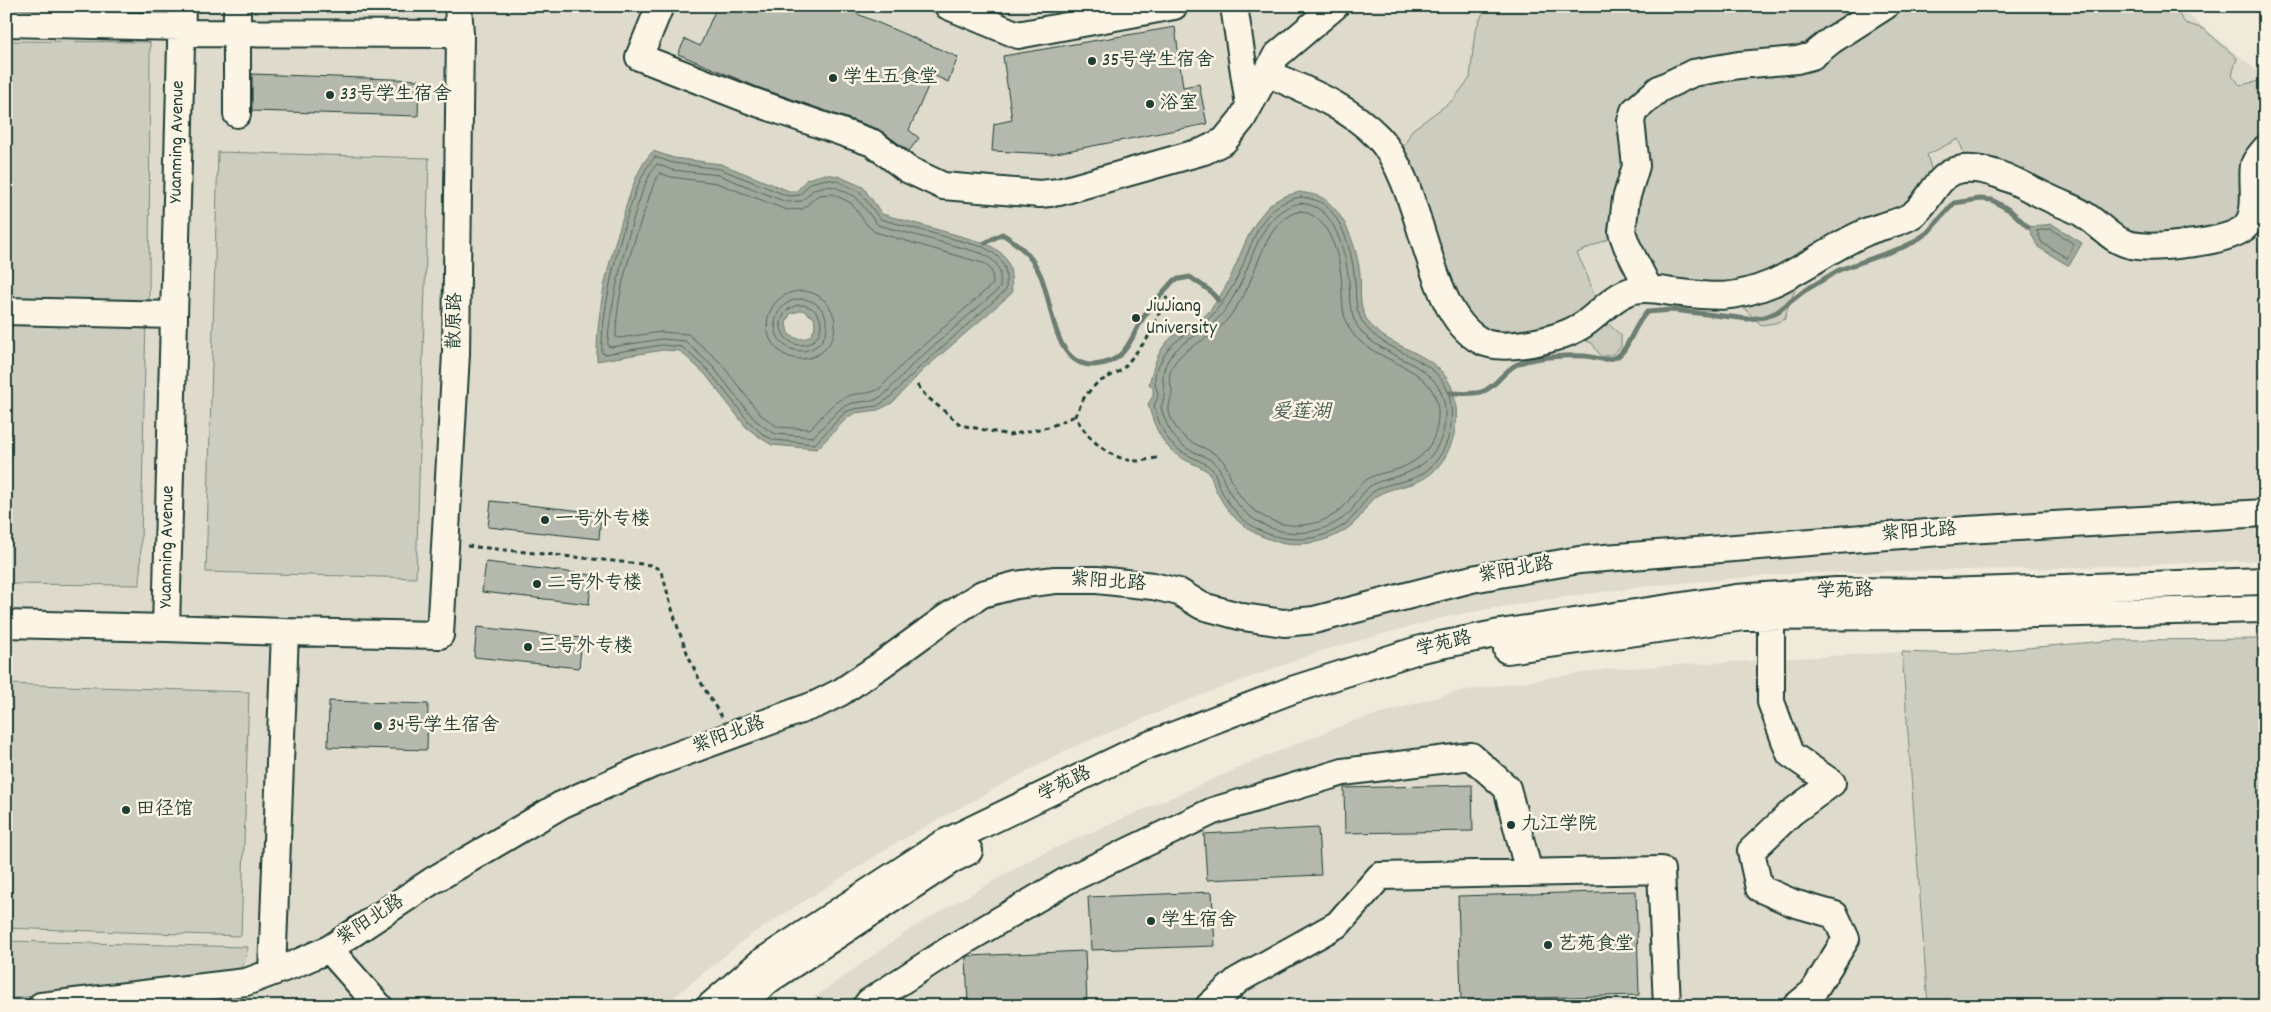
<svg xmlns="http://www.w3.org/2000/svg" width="2271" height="1012" viewBox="0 0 2271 1012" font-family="Dekko,'LXGW WenKai TC',sans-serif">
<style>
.built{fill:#dedbcc}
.green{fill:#cccdbf;stroke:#76857a}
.water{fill:#9fa89a;stroke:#6c7d71;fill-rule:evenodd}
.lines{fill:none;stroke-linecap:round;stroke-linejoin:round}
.shore{stroke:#52685d;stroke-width:1}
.stream{stroke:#6c7d71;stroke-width:5}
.building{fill:#b5b9ad;stroke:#1f3d34}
.minor-casing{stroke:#1f3d34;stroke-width:30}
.path{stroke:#1f3d34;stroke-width:3;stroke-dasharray:5 4;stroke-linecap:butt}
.minor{stroke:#fcf5e5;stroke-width:26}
.poi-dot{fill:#1f3d34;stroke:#fcf5e5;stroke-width:2}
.labels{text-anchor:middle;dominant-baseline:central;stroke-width:5;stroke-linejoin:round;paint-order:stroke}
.poi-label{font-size:19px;fill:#1f3d34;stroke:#fcf5e5;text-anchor:start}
.street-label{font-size:19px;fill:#1f3d34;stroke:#fcf5e5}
.water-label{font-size:20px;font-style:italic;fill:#455d53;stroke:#fcf5e5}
</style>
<rect width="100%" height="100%" fill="#efeada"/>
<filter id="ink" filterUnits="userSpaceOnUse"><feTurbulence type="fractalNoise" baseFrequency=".02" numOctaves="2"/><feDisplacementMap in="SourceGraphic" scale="10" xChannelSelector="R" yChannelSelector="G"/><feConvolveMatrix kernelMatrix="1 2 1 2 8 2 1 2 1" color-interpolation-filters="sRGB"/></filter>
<g filter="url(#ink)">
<path class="built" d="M6 6H2177L2265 77V560L2024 569 1797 573 1648 586 1543 600 1449 616 1321 651 1191 699 1064 751 901 840 749 936 663 1006H6Z
M1902 652 1928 1006H802L912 928 1039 855 1269 755 1351 722 1455 692 1609 669Z"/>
<path class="green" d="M1486 6H2173L2185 23 2204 29 2237 58 2232 75 2240 85 2260 81 2265 85V127L2254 147 2244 211 2226 228 2158 236 2130 232 2109 220 2077 195 2000 164 1968 162 1958 139 1927 155 1933 175 1910 206 1803 270 1788 307 1785 319 1775 323 1761 325 1737 301 1656 281 1630 229 1577 253C1580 260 1584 267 1587 275 1598 303 1595 315 1621 335V347L1613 354 1601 357 1592 343 1558 330 1494 339 1469 319 1449 285 1400 154 1412 130 1453 100 1470 78 1475 31Z
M6 41 150 42 149 303 6 302Z
M218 152 429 158 416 578 206 572Z
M6 315 146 317 140 585 6 584Z
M2265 639V1006H1928L1902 652 1958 654 2117 640Z
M6 684 249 692 241 936 6 928Z
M6 941 248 947 244 964 234 975 6 999Z"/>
<path class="water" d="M653 151 674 158 721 164 789 191H797L807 179 825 174 838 176 863 187 882 214 985 243C1011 256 1011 265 1012 293L922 371 892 403 878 410 855 413 848 417 817 449 772 445 762 439 746 427 705 374 680 351 663 350 597 361C596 311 608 264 623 217 630 194 636 169 653 151ZM803 310 814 318C819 336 801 346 788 333L786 323 790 314Z
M1300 192C1310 194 1321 195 1328 202 1347 218 1357 250 1360 273 1361 285 1359 299 1363 311 1377 355 1451 344 1456 406 1459 435 1446 470 1417 482 1405 487 1390 488 1378 495 1369 500 1365 511 1359 518 1338 542 1301 549 1272 540 1245 532 1226 513 1215 488 1212 483 1212 475 1207 471 1199 465 1189 463 1180 457 1161 445 1154 425 1148 404L1153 396V388L1149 384C1155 362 1158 347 1178 332 1185 326 1194 324 1201 319 1208 314 1213 306 1218 299 1238 271 1243 233 1267 208 1276 198 1287 195 1300 192Z
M2052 224 2082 243 2069 266 2038 247 2028 227Z"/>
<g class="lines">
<path class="shore" d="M655 157 673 163 720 169 788 196 800 195 810 183 826 179 837 181 860 192 880 219 983 247C1005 258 1007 267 1006 290L919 368 888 399 877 406 854 409 845 412 815 444 774 440 764 435 750 423 709 371 682 347 662 345 605 354 602 353C599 317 629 180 655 157Z
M657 164 672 170 719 175 786 202 802 201 814 189 826 186 835 187 856 197 878 225 981 253C999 262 1001 268 1000 288L914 363 884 395 875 400 853 403 842 407 813 437 776 434 768 430 754 419 713 367 685 341 662 339 611 347 608 346C606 318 638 180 657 164Z
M660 173 671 177 717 183 787 210 803 209 818 195 833 194 851 203 867 225 875 232 986 264 992 272 993 284 909 358 879 389C869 395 858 392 848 396 830 402 823 417 810 429L778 427 772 423 760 414 719 361 688 334 661 332 619 338 616 337C616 285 638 231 654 183Z
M1301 197C1309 198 1319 200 1326 206 1345 223 1353 257 1355 282 1356 292 1355 302 1358 312 1373 359 1447 349 1451 407 1454 434 1442 465 1416 477 1403 483 1385 483 1373 492 1365 498 1361 508 1354 516 1332 540 1293 545 1263 532 1243 523 1228 506 1219 486 1217 481 1216 473 1212 469 1205 462 1194 459 1186 454 1167 445 1159 425 1154 405 1162 393 1155 392 1155 381 1154 372 1160 363 1164 356 1178 332 1199 332 1213 314 1223 303 1231 290 1238 276 1254 243 1258 204 1301 197Z
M1301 203C1307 204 1313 205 1319 209 1338 221 1348 263 1349 284 1350 293 1349 302 1351 310 1361 362 1442 353 1445 409 1447 440 1431 466 1401 475 1391 479 1378 480 1369 487 1361 494 1357 503 1351 511 1333 530 1302 537 1277 530 1253 523 1236 507 1225 484 1222 477 1221 469 1216 464 1207 456 1196 454 1186 448 1172 438 1165 423 1161 407 1170 387 1155 379 1170 357 1180 343 1192 338 1206 329 1218 321 1228 307 1235 294 1254 263 1258 210 1301 203Z
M1301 211C1328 216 1338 251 1341 275 1343 293 1340 311 1349 328 1369 364 1435 362 1438 410 1439 441 1424 461 1395 470 1385 473 1373 474 1365 481 1357 487 1352 497 1345 505 1330 523 1301 529 1279 523 1256 516 1240 501 1231 479 1228 472 1227 464 1221 459 1210 448 1194 446 1183 436 1177 430 1168 417 1169 408 1169 402 1172 397 1172 391 1171 384 1168 379 1170 373 1177 351 1196 346 1212 334 1224 326 1233 312 1241 300 1258 273 1265 217 1301 211Z
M2051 229 2074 244 2067 258 2042 243 2037 231Z
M767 325a34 34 0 1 1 68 0a34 34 0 1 1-68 0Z
M775 325a26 26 0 1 1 52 0a26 26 0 1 1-52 0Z
M781 325a20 20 0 1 1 40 0a20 20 0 1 1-40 0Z"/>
<path class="stream" d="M985 243 1002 234C1019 244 1031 255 1040 274 1053 301 1052 367 1094 365 1104 364 1114 362 1121 354 1131 345 1135 330 1143 318 1152 305 1163 292 1174 280L1190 277 1209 290 1218 300
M1450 393C1460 393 1475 395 1484 391 1498 385 1505 368 1520 363 1537 357 1567 355 1585 356 1598 357 1605 363 1618 356 1629 349 1634 324 1647 312L1672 310 1748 319 1765 317 1777 312 1804 291 1839 270 1901 248 1914 242 1928 232 1954 203 1980 199 1992 200 2011 211 2028 227"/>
</g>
<path class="building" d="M717 6H839L958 57 948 82 933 75 909 130 919 138 909 151 878 129 757 87 678 54 685 39 700 46Z
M1175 27 1183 87 1199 84 1207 124 1051 154 992 151 994 124 1012 120 1003 56Z
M252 74 419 80 418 116 252 111Z
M491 501 601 513 599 539 488 527Z
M486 562 592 575 589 604 482 592Z
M477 627 582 638 579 668 474 657Z
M329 701 428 704 427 750 328 747Z
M1472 785 1473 831 1345 833 1344 788Z
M1318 828 1321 875 1207 880 1204 834Z
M1636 891 1639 995 1461 1000 1458 896Z
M1212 892 1215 946 1091 950 1088 897Z
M1085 951 1087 1004 968 1006 966 958 969 956Z"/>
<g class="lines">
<g class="minor-casing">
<path id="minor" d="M182 6 166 628 285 632 272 972
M660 6 639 57 752 101 873 143 907 169 943 186 1040 194 1059 192 1204 151 1224 141 1242 119 1276 56 1335 6
M948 6 1018 35 1174 6
M1234 6 1249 105
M6 23 181 27
M181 33 460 34
M1267 73C1305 90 1348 106 1378 137 1425 187 1425 312 1481 341 1503 353 1560 339 1581 326 1598 316 1613 295 1634 290 1646 287 1660 290 1672 292 1715 297 1732 300 1773 283 1804 269 1832 247 1864 233 1878 226 1899 224 1912 215 1932 201 1936 172 1963 169 1994 166 2026 188 2053 200 2063 205 2074 208 2083 214 2100 224 2110 240 2131 245 2152 249 2174 245 2195 243 2209 241 2233 237 2244 228 2260 214 2251 183 2254 165 2256 159 2261 154 2265 149
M237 114V6
M1649 289 1627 246 1622 232 1626 199 1636 166 1631 121 1634 111 1659 89 1693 73 1739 65 1797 60 1812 56 1832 40 1885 6
M6 311 174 315
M1771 617V702L1790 754 1832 783 1791 813 1751 851 1759 888 1793 903 1835 915 1846 939 1813 992 1796 1006
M6 624 166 628
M285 632 440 635 456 354 460 34 458 6
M1507 650 1744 617 1946 616 2265 609
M329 949 379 1006
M742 1002 770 979 953 859 969 851
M41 1006 246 982 295 964 329 949 432 881 561 805 653 764 817 704 841 692 881 665 947 617 982 594 1016 585 1055 580H1097L1153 586 1179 592 1202 606 1243 617 1284 623 1314 620 1472 579 1579 560 1967 530 2265 513
M710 1006 760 963 942 844 1141 748 1292 690 1421 649 1500 633 1736 598 1836 591 1944 592 2265 581
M866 1006 869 1002 949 950 1068 880 1213 811 1343 772 1471 756 1507 788 1529 873
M1209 1006 1238 980 1338 924 1380 876 1661 870 1667 1006"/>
</g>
<path class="path" d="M917 385 926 396 961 425 1009 435 1049 427 1075 416
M1157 458C1150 459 1143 461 1137 461 1109 460 1087 438 1075 416L1085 396 1097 383 1122 370 1147 339 1167 297
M467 546 651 565 659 569 663 576C677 630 690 670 722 717"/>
<use href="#minor" class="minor"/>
</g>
</g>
<g class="poi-dot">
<circle cx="1092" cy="61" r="5"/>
<circle cx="833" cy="78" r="5"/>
<circle cx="330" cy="95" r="5"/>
<circle cx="1150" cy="104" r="5"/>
<circle cx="1136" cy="318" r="5"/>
<circle cx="545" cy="520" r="5"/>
<circle cx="537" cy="584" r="5"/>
<circle cx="528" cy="647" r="5"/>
<circle cx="378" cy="726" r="5"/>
<circle cx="126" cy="810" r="5"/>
<circle cx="1511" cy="825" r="5"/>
<circle cx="1151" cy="921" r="5"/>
<circle cx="1548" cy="945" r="5"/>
</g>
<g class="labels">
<g class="poi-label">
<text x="1102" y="61">35号学生宿舍</text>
<text x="843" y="78">学生五食堂</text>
<text x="340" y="95">33号学生宿舍</text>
<text x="1160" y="104">浴室</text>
<text x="1146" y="307">JiuJiang<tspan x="1146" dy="22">University</tspan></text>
<text x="555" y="520">一号外专楼</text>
<text x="547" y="584">二号外专楼</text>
<text x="538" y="647">三号外专楼</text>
<text x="388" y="726">34号学生宿舍</text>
<text x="136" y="810">田径馆</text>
<text x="1521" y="825">九江学院</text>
<text x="1161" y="921">学生宿舍</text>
<text x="1558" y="945">艺苑食堂</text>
</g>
<g class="street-label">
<text transform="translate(178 142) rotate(-89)">Yuanming Avenue</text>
<text transform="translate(456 321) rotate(-89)">散原路</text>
<text transform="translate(1919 533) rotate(-4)">紫阳北路</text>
<text transform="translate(168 547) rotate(-89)">Yuanming Avenue</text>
<text transform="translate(1516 571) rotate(-10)">紫阳北路</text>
<text transform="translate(1108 583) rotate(4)">紫阳北路</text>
<text transform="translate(1845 592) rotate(-1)">学苑路</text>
<text transform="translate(1444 645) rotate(-13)">学苑路</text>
<text transform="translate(729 736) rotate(-20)">紫阳北路</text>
<text transform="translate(1065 785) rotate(-26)">学苑路</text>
<text transform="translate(371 921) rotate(-33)">紫阳北路</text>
</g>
<g class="water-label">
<text x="1301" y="413">爱莲湖</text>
</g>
</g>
<rect width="2271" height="1012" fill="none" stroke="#fcf5e5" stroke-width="25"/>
<rect x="12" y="12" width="2246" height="987" fill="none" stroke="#1f3d34" stroke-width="2" filter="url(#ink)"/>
</svg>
